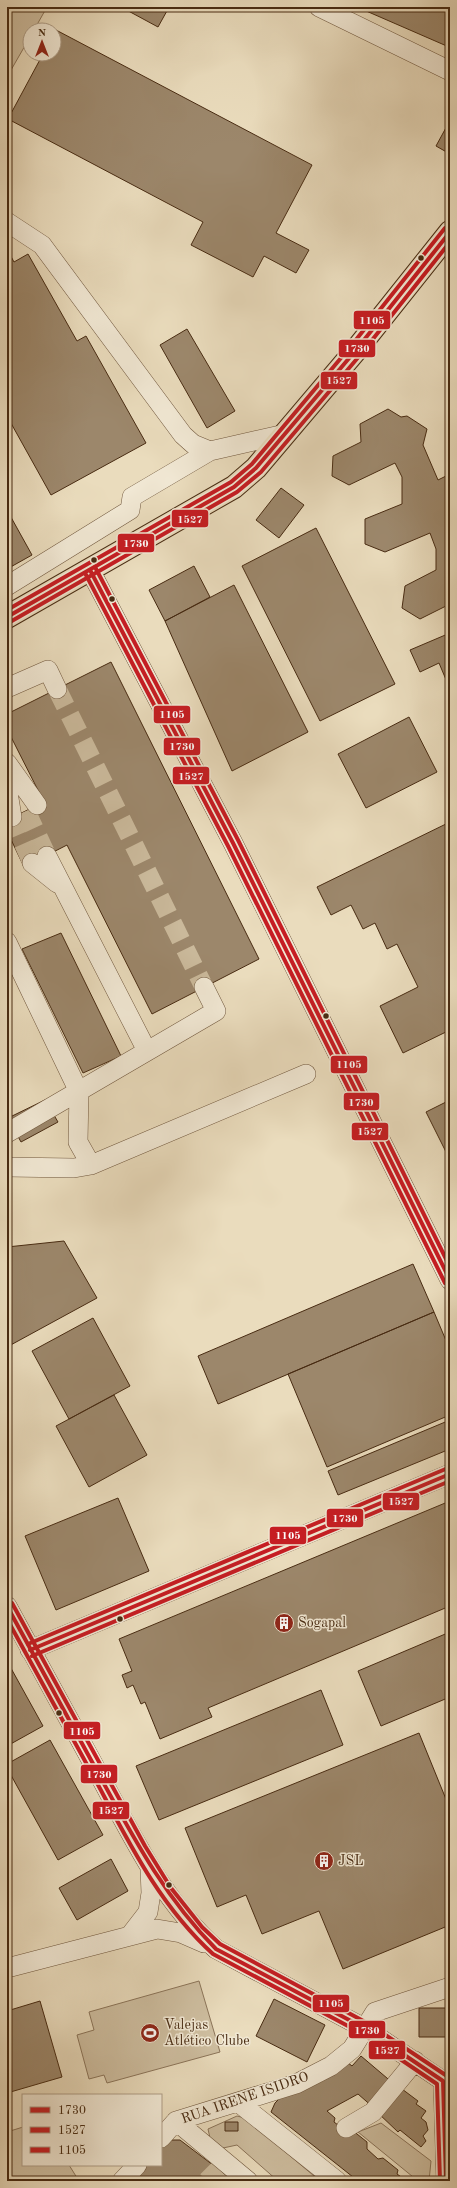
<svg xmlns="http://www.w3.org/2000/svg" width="457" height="2188" viewBox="0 0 457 2188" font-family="'Old Standard TT',serif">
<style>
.green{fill:#cebea0;stroke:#8b7459}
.building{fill:#9c876b;stroke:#482b12}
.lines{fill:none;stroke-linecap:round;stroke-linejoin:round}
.minor-tunnel{stroke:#cab99b;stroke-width:19;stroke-dasharray:19 10;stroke-linecap:butt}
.minor-casing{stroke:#70573d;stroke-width:20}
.major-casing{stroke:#482b12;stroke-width:24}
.minor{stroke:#f1e8d4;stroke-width:19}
.major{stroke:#eadcbd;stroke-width:22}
.bus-1-casing{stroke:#f1e8d4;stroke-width:7}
.bus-2-casing{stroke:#f1e8d4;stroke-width:7}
.bus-3-casing{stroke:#f1e8d4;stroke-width:7}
.bus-1{stroke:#c61d23;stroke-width:4}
.bus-2{stroke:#c61d23;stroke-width:4}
.bus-3{stroke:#c61d23;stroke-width:4}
.bus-dot{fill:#482b12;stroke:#f1e8d4;stroke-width:1.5}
.labels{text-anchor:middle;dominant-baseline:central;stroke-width:3;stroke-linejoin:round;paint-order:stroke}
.poi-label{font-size:14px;fill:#482b12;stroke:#f1e8d4;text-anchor:start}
.street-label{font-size:14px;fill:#482b12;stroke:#f1e8d4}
.line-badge{stroke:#f1e8d4;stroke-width:1.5}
.badge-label{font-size:11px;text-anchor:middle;font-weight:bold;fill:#fff}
</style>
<rect width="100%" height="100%" fill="#eadcbd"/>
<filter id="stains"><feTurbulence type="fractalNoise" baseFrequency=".005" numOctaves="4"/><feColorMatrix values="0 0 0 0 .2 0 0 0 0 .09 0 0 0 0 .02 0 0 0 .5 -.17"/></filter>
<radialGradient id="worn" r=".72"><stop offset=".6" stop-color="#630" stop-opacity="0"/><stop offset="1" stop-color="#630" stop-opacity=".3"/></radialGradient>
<path class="green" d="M7 7H47L34 30H30V37L7 77Z
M199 1981 220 2052 107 2083 104 2075 89 2079 77 2035 94 2030 89 2012Z
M237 2116 245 2118 320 2181H278L237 2145 223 2148 210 2138 208 2129Z
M381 2123 431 2161 429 2181H418L358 2132Z
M23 2127V2165H69L79 2181H7V2132Z"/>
<path class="building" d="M121 7H164L168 9 158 27Z
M357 7H448L450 8V44L449 47Z
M56 30 312 165 276 233 309 250 296 273 264 256 253 277 191 245 203 222 8 119 43 54H54Z
M448 124 450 126V154L436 146Z
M7 249 14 262 28 254 77 341 86 336 146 443 51 495 7 416Z
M187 329 235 411 207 428 160 345Z
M388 409 401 417 407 416 427 429 423 445 438 480 450 474V604L420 619 402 608 405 586 436 570V549L430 533 385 552 365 544V519L402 504V477L395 463 349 485 332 476 333 456 361 442 360 424Z
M281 488 304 505 279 538 256 520Z
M7 510 32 555 7 569Z
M316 528 395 684 320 721 242 566Z
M194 566 210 597 165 621 149 590Z
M234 585 308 732 232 771 165 621Z
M450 633V681L447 682 439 663 420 672 410 650Z
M111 662 259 959 152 1014 67 845 24 867 7 831V820L44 802 7 729V714Z
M409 717 437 772 366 808 338 754Z
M450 822V1030L403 1053 380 1006 418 987 397 944 387 949 375 923 363 929 351 905 331 915 317 887Z
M61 933 121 1056 83 1073 22 949Z
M45 1100 58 1122 21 1142 8 1118Z
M450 1100V1160L426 1112Z
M64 1241 97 1298 7 1347V1336L10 1334 7 1328V1247Z
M413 1264 434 1312 218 1404 198 1356Z
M434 1312 450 1350V1415L327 1467 288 1374Z
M93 1318 130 1386 69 1419 32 1351Z
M114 1395 147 1455 89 1487 56 1426Z
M450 1420V1449L338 1495 328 1471Z
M118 1498 149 1571 56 1610 25 1536Z
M450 1501V1606L208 1708 212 1717 160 1739 145 1702 141 1704 133 1685 127 1688 122 1675 132 1671 119 1639Z
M450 1632V1697L381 1726 358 1671Z
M7 1661 43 1726 7 1746Z
M321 1690 343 1745 159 1820 136 1766Z
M419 1733 450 1809V1925L343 1969 319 1911 262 1934 246 1895 217 1907 185 1828Z
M50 1740 103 1835 58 1860 7 1768V1764Z
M111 1859 128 1891 77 1920 59 1888Z
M274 1999 325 2025 307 2062 256 2036Z
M40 2001 62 2077 7 2093V2011Z
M419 2008H450V2037H419Z
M361 2056 394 2084 374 2108 358 2094 327 2111 335 2118 334 2122 346 2131 352 2130 367 2142V2149L378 2159 383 2158 398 2170 397 2174 407 2181H358L271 2112 275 2103 287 2091 347 2062 352 2066Z
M398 2086 418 2101 416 2104 426 2111 421 2118 426 2122 428 2130 423 2136 426 2141 421 2147 400 2130 398 2132 377 2112Z
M225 2122H238V2131H225Z
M170 2140H180L234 2181H132L147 2165H161V2149Z"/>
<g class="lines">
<path class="minor-tunnel" d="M57 689 204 987
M26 811 47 856
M12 817 32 863
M207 2181 219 2169"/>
<g class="minor-casing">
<path id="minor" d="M319 7 450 71
M7 222 42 245 183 435 193 444 210 451
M90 570 233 843 450 1280
M7 586 130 510 132 497 210 451 285 434
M7 688 48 670 57 689
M7 763 37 805
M7 786 12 817
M47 856 147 1051
M32 863 57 883
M7 942 79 1092 78 1142 91 1165
M7 1133 216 1011 204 987
M7 1167 74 1168 91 1165 306 1074
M7 1606C39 1665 71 1723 103 1782 135 1842 165 1903 216 1949L366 2029 443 2081 446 2181
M30 1650 450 1474
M131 1934 148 1912 151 1893 150 1868
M7 1968 157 1929 181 1933 204 1943
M239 2103 337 2181
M176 2121 248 2181
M346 2128 373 2112 415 2061
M161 2138 176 2121 296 2084 331 2066 352 2049 375 2012 450 1987
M122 2181 137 2165"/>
</g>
<g class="major-casing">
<path id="major" d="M7 617 234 487 256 468 356 350 450 232"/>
</g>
<use href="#minor" class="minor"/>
<use href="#major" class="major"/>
<g class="bus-1-casing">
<path id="bus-1" d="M90 570 233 843 450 1280
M7 617 234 487 256 468 356 350 450 232
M7 1606C37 1661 67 1716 97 1771 132 1835 164 1897 216 1949L366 2029 443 2081 446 2181
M30 1650 450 1474"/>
</g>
<g class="bus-2-casing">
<path id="bus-2" d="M85 573 228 846 445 1283
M10 622 237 492 261 472 361 354 450 242
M7 1619C37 1673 66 1727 96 1781 129 1843 160 1906 213 1954L363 2034 437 2084 440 2181
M32 1656 450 1481"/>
</g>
<g class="bus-3-casing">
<path id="bus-3" d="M95 567 238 840 450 1267
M7 610 231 482 252 464 351 346 445 228
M12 1603 145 1846 171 1888 202 1927 220 1944 369 2024 447 2076 449 2080 450 2114
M28 1644 448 1468"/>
</g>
<use href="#bus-1" class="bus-1"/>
<use href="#bus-2" class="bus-2"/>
<use href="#bus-3" class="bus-3"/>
</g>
<defs>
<g id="building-disc" transform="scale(1)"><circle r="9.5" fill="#8f2418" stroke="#f1e8d4"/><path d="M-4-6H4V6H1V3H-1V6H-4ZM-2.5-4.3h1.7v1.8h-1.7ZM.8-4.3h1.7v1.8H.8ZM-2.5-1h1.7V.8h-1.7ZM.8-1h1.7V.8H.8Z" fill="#fff"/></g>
<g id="stadium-disc" transform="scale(1)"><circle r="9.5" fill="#8f2418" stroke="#f1e8d4"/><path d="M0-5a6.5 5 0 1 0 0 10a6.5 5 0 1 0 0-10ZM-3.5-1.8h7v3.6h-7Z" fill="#fff"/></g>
</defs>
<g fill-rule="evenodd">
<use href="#building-disc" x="284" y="1623"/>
<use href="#building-disc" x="324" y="1861"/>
<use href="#stadium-disc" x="150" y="2033"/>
</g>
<g class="bus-dot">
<circle cx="421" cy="258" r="3.5"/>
<circle cx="94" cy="560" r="3.5"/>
<circle cx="112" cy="599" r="3.5"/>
<circle cx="326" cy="1016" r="3.5"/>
<circle cx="120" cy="1619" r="3.5"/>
<circle cx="59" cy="1713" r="3.5"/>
<circle cx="169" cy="1885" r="3.5"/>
</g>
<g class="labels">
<g class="poi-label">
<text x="298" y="1623">Sogapal</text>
<text x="338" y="1861">JSL</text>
<text x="164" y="2025">Valejas<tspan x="164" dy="16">Atlético Clube</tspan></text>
</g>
<g class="street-label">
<text transform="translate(245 2098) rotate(-19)">RUA IRENE ISIDRO</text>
</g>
</g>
<g class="line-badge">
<rect x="353" y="310" width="38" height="20" rx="4" fill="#c61d23"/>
<rect x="338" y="339" width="38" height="19" rx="4" fill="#c61d23"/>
<rect x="320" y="371" width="38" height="19" rx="4" fill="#c61d23"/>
<rect x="171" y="509" width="38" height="19" rx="4" fill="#c61d23"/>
<rect x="117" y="533" width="38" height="20" rx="4" fill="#c61d23"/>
<rect x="153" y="705" width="38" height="19" rx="4" fill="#c61d23"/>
<rect x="163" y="737" width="38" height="19" rx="4" fill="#c61d23"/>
<rect x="172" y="766" width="38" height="19" rx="4" fill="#c61d23"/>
<rect x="330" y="1055" width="38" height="19" rx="4" fill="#c61d23"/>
<rect x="343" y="1092" width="37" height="19" rx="4" fill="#c61d23"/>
<rect x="351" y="1122" width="38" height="19" rx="4" fill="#c61d23"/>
<rect x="382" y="1492" width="38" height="19" rx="4" fill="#c61d23"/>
<rect x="326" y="1508" width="38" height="20" rx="4" fill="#c61d23"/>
<rect x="269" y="1526" width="38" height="19" rx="4" fill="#c61d23"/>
<rect x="63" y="1721" width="38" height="19" rx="4" fill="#c61d23"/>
<rect x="80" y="1764" width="38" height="20" rx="4" fill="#c61d23"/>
<rect x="92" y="1801" width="38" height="19" rx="4" fill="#c61d23"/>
<rect x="312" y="1994" width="38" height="19" rx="4" fill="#c61d23"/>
<rect x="348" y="2020" width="38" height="19" rx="4" fill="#c61d23"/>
<rect x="368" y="2040" width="38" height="20" rx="4" fill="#c61d23"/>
</g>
<g class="badge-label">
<text x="372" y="324">1105</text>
<text x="357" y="352">1730</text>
<text x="339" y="384">1527</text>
<text x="190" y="523">1527</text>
<text x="136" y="547">1730</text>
<text x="172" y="718">1105</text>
<text x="182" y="750">1730</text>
<text x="191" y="780">1527</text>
<text x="349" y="1068">1105</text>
<text x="361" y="1106">1730</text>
<text x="370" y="1135">1527</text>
<text x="401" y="1505">1527</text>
<text x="345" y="1522">1730</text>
<text x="288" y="1539">1105</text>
<text x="82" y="1735">1105</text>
<text x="99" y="1778">1730</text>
<text x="111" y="1814">1527</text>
<text x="331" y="2007">1105</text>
<text x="367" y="2034">1730</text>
<text x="387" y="2054">1527</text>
</g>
<rect width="457" height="2188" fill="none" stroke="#eadcbd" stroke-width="24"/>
<rect x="8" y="8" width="441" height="2172" fill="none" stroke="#482b12" stroke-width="2"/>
<rect x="12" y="12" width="433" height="2164" fill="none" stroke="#482b12"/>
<rect x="22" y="2094" width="140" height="72" fill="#f1e8d4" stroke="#ad9c86"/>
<rect x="30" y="2107" width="20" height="6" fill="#c61d23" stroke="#ad9c86"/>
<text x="58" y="2114" font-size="12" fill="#482b12">1730</text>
<rect x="30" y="2127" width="20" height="6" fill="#c61d23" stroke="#ad9c86"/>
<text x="58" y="2134" font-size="12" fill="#482b12">1527</text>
<rect x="30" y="2147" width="20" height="6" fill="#c61d23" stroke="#ad9c86"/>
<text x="58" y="2154" font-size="12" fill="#482b12">1105</text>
<g transform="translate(42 42)"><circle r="19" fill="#f1e8d4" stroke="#ad9c86"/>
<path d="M0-3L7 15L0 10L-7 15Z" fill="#8f2418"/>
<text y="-6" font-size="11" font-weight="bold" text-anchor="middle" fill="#482b12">N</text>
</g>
<rect width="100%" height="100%" filter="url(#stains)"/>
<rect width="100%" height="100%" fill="url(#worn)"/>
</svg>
